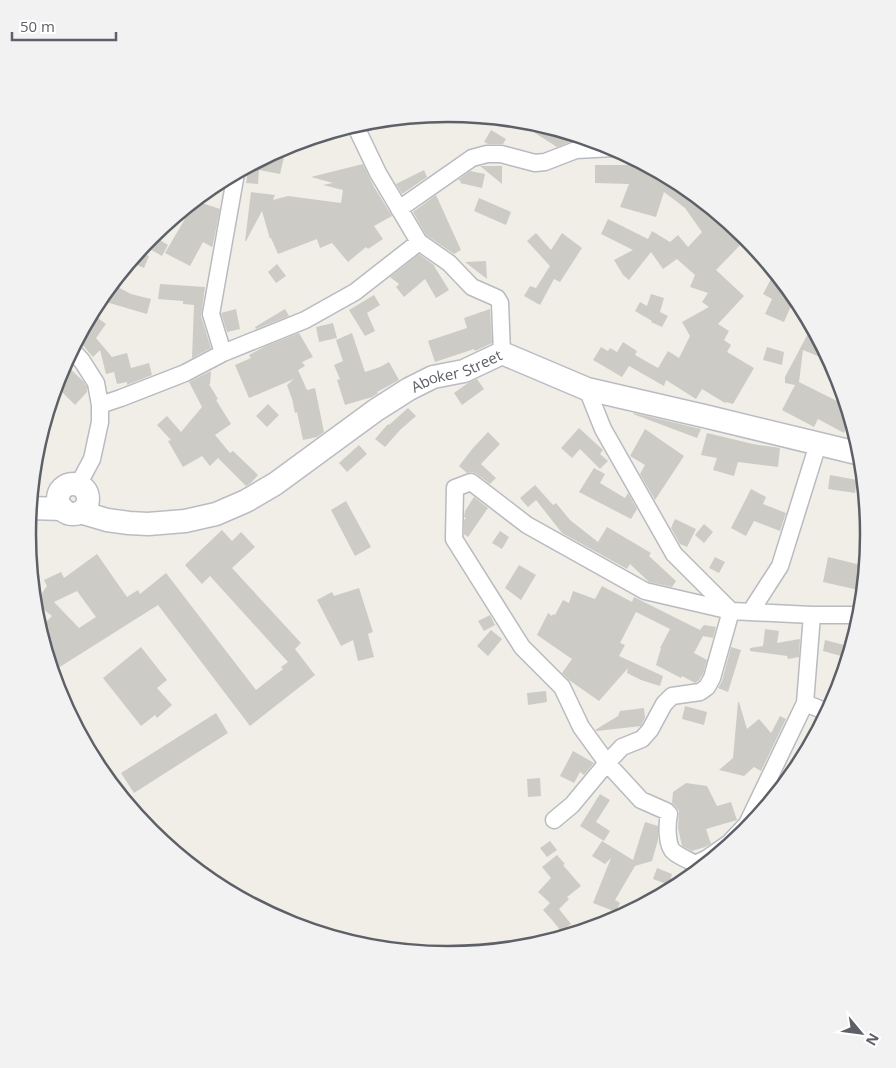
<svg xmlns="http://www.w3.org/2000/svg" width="896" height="1068" viewBox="0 0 896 1068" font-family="'Open Sans',sans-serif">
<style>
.building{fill:#cdcbc5;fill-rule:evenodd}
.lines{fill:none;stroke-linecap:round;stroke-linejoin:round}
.street-casing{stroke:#b8bbc0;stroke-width:19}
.secondary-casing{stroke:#b9bcc2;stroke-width:25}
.street{stroke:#fff;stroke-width:16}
.secondary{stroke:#fff;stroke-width:22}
.labels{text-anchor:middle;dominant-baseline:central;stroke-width:5;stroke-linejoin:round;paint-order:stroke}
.street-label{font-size:15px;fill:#5d6167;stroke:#fff}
.rim{fill:none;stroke:#5d6167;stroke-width:2.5}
</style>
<rect width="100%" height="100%" fill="#f0eee6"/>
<path class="building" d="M516 121 530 122 588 139 573 141 557 147Z
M491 130 506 139 503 144H488L484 142Z
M271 154 284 157 280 174 259 170 258 184 246 183 248 168 246 167Z
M363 164 374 187 392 216 374 226 383 239 368 249 366 247 348 262 332 243 320 248 317 239 278 254 271 238 270 239 262 211 246 241H245L251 192 275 195 273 200 288 196 341 203 343 190 323 185 333 183 311 177Z
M627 164 651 170V168L682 185 691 192 690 195 701 210 707 205 747 238 716 270 744 296 718 324 729 331 724 340 731 345 727 352 754 368 733 404 726 402 725 403 702 389 696 399 666 380 664 386 629 366 622 377 593 360 601 347 608 351 610 348 617 352 623 342 637 351 635 355 658 368 668 351 679 358 690 336 682 322 709 307 702 302 708 293 690 287 695 275 677 259 663 269 651 252 629 280 623 275 614 260 633 250 601 234 608 219 648 239 652 231 670 242 678 235 688 247 702 232 685 208 664 192 656 217 620 207 629 184 595 183V165H627Z
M480 166H502V184Z
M424 170 427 177 402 194 396 184Z
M470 171 485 174 482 188 460 183 461 181 458 180Z
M207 190 202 203 220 209 213 244 212 247 203 242 190 266 165 253 186 217 179 213Z
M436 195 461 250 454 254 426 235 413 212Z
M479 198 511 212 506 225 474 211Z
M536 233 551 250 562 233 582 248 560 282 554 279 540 305 524 296 530 286 536 288 550 266 527 241Z
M155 237 168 245 162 256 148 248Z
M138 252 149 256 144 268 130 262Z
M419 254 435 266H434L449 290 436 298 425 279 404 297 396 287 399 284 390 277Z
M486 261 487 279 465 262Z
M277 264 286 276 276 283 268 272Z
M771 279 786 286 795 297 784 322 765 314 772 299 763 294Z
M112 284 131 294 151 299 147 314 99 300Z
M160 284 205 287 201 316 211 348 192 358 194 305 183 304V301L158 299Z
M651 294 664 298 660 312 668 316 662 327 651 322 652 321 635 311 640 302 647 306Z
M374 295 380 305 367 313 375 331 365 336 349 310Z
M236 309 240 329 227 332 221 313Z
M285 309 289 316 256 329 255 327Z
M490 309 492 343 475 351 474 349 435 362 428 341 467 328 464 318Z
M91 313 106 324 96 338 112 357 127 353 131 368 149 363 152 375 127 385V382L117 384 114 372 106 374 100 350 93 357 80 342 84 339 80 335Z
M333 323 337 338 319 342 316 327Z
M812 326 830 361 803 350 799 382 847 406 855 435 846 429 844 433 818 419 814 427 782 410 795 385 785 383V377Z
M299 333 313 357 302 362 305 366 298 370 307 390 315 388 324 432 317 437 303 440 297 412 295 413 292 399 287 385 294 379 249 398 235 365 251 358 249 355 266 346Z
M352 333 365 372 380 367 389 362 399 380 377 392 378 393 372 397 345 405 337 380 340 379 334 365 343 361 336 340Z
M767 347 784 352 782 365 763 360Z
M65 364 83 381 87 387V392L75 405 56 386 60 373Z
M211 371 210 384H209L218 399 216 400 231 424 215 435 230 453 233 451 258 475 251 483 246 486 218 458 210 466 202 456 183 467 168 441 171 440 157 425 167 416 181 432 202 407 189 382Z
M477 379 484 389 462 405 454 393 468 383Z
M268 404 279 415 267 427 256 416Z
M408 408 416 416 400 430 385 447 375 439 388 424 389 425Z
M634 413 701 429 697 438 633 414Z
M579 428 603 450 600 454 608 461 600 469 580 449 572 458 561 448Z
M645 429 684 456 655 500 640 474 645 465 630 456Z
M488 432 500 444 481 464 496 478 490 484 477 474 472 472 467 473 459 466 473 448Z
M707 433 753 444 780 448 778 467 738 462 734 476 713 470 717 458 701 455Z
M359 445 367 454 347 472 339 463Z
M594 468 605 474 600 483 625 498 628 493 637 509 631 519 579 492Z
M830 475 857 480 855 493 828 489Z
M535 485 553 505 556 503 570 520 598 542 607 527 651 553 649 556 676 581 672 587 649 582 630 564 627 569 562 533 536 500 528 507 520 498Z
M751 489 766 497 763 504 786 513 780 531 754 521 746 536 731 528Z
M474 497 488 508 468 537 464 534V520L466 518 464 517 465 511Z
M346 501 371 547 355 556 331 510Z
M675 519 696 529 687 547 680 544 671 528Z
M704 524 713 532 704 543 695 535Z
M222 530 232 541 241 532 255 547 232 568 301 643 295 649 315 675 250 726 158 605 55 670 49 660 39 629 52 616 35 603 47 586 44 580 61 572 64 578 97 554 127 597 138 590 140 594 166 573 256 690 283 669 281 667 288 662 210 576 202 584 185 565ZM77 591 96 617 79 628 54 602Z
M500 531 509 537 502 549 492 543Z
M715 557 725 562 719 573 709 568Z
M828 557 865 566 863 591 823 582Z
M519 565 536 575 521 600 505 588Z
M602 586 632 602 634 597 700 630 704 625 716 627 713 638 703 636 694 653 707 660 703 674 699 680 695 683 682 676 681 678 656 665 661 648H660L670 629 636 612 620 643 625 645 619 656 663 676 660 686 641 680 627 673 628 668 599 701 569 680 562 673 572 659 537 635 548 613 552 616 553 614 555 615 563 600 569 603 573 591 595 599Z
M359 588 373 632 368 634 374 657 358 661 353 640 341 646 317 600 332 592 334 596Z
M490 615 495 625 484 631 478 621Z
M765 629 779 631 777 643 800 639 799 657 788 659 787 656 750 651V648L763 646Z
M491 630 502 639 488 656 477 646Z
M825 640 844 645 841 656 823 651Z
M141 647 167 680 157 688 172 705 157 718 155 715 141 726 103 678Z
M731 647 741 650 728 692 718 688 722 681Z
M546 691 547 702 528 705 527 693Z
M738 702H739L747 729 759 719 771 733 780 716 786 719 761 771 754 767 744 776 719 770 733 758Z
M685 706 707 712 704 725 682 719Z
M644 708 645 718 641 726 597 731 595 730 618 716 620 711Z
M216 713 228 733 134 793 121 773Z
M573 751 594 763 584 775 580 772 574 783 560 776Z
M540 778 541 796 528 797 527 779Z
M686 783 707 786 717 806 731 802 737 820 706 829 711 844 705 847 692 851 682 846 678 828 679 811 676 807 672 803 673 792Z
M600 794 610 800 596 822 610 831 604 841 580 826Z
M645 822 658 826V840L652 861 635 866 615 900 620 903 616 912 593 903 611 858 605 864 592 856 602 841 633 860Z
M550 841 557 850 547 857 540 848Z
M557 855 565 864 563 865 581 886 567 897 569 899 559 909 571 924 561 931 552 920 543 910 550 903 538 892 551 878 542 867Z
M657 868 672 874 669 885 653 879Z"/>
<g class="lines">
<g class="street-casing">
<path id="street" d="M355 125 378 173 419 242 449 263 472 287 497 298 500 303 502 353
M399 209 472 158 487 154H501L535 163 545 162 576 150 614 148
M72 350 82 361 96 383 100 405V422L92 459 78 485
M223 353 305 320 355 292 419 242
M587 389 603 429 674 554 731 611 812 615H857L860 616
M100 405 121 398 185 373 223 353 211 314 236 173
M751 611 780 566 818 444
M805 703 827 712
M554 820 572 805 607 763 622 747 642 739 650 730 664 704 672 696 700 692 707 687 712 678 731 611 645 591 527 525 471 482 455 488 454 539 522 647 562 687 581 727 607 763 641 800 666 811 669 814C667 823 666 846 674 852 680 857 689 860 695 864
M695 864 706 859 729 843 747 824 805 703 812 615"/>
</g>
<g class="secondary-casing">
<g id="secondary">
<circle cx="73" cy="499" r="15"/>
<path d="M30 508 63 509"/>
<path id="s1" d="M80 512 107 520 129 523 148 524 185 521 216 514 246 501 275 484 376 410 409 389 433 377 464 371 502 353 587 389 704 416 861 454"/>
</g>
</g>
<use href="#street" class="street"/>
<use href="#secondary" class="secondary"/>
</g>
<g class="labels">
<g class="street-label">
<text stroke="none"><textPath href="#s1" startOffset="420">Aboker Street</textPath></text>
</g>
</g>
<path d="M0 0H896V1068H0ZM36 534a412 412 0 1 1 824 0a412 412 0 1 1-824 0Z" fill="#f2f2f3" fill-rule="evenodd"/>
<path class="rim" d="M36 534a412 412 0 1 1 824 0a412 412 0 1 1-824 0Z"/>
<g transform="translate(861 1033) rotate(119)" stroke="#ffffff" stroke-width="4" paint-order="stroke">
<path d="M0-4L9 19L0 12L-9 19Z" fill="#5d6167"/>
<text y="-8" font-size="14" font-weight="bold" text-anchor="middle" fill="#5d6167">N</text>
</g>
<path d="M12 32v8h104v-8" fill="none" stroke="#5d6167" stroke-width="2.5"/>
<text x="20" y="32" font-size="15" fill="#5d6167" stroke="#ffffff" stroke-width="4" paint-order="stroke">50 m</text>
</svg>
